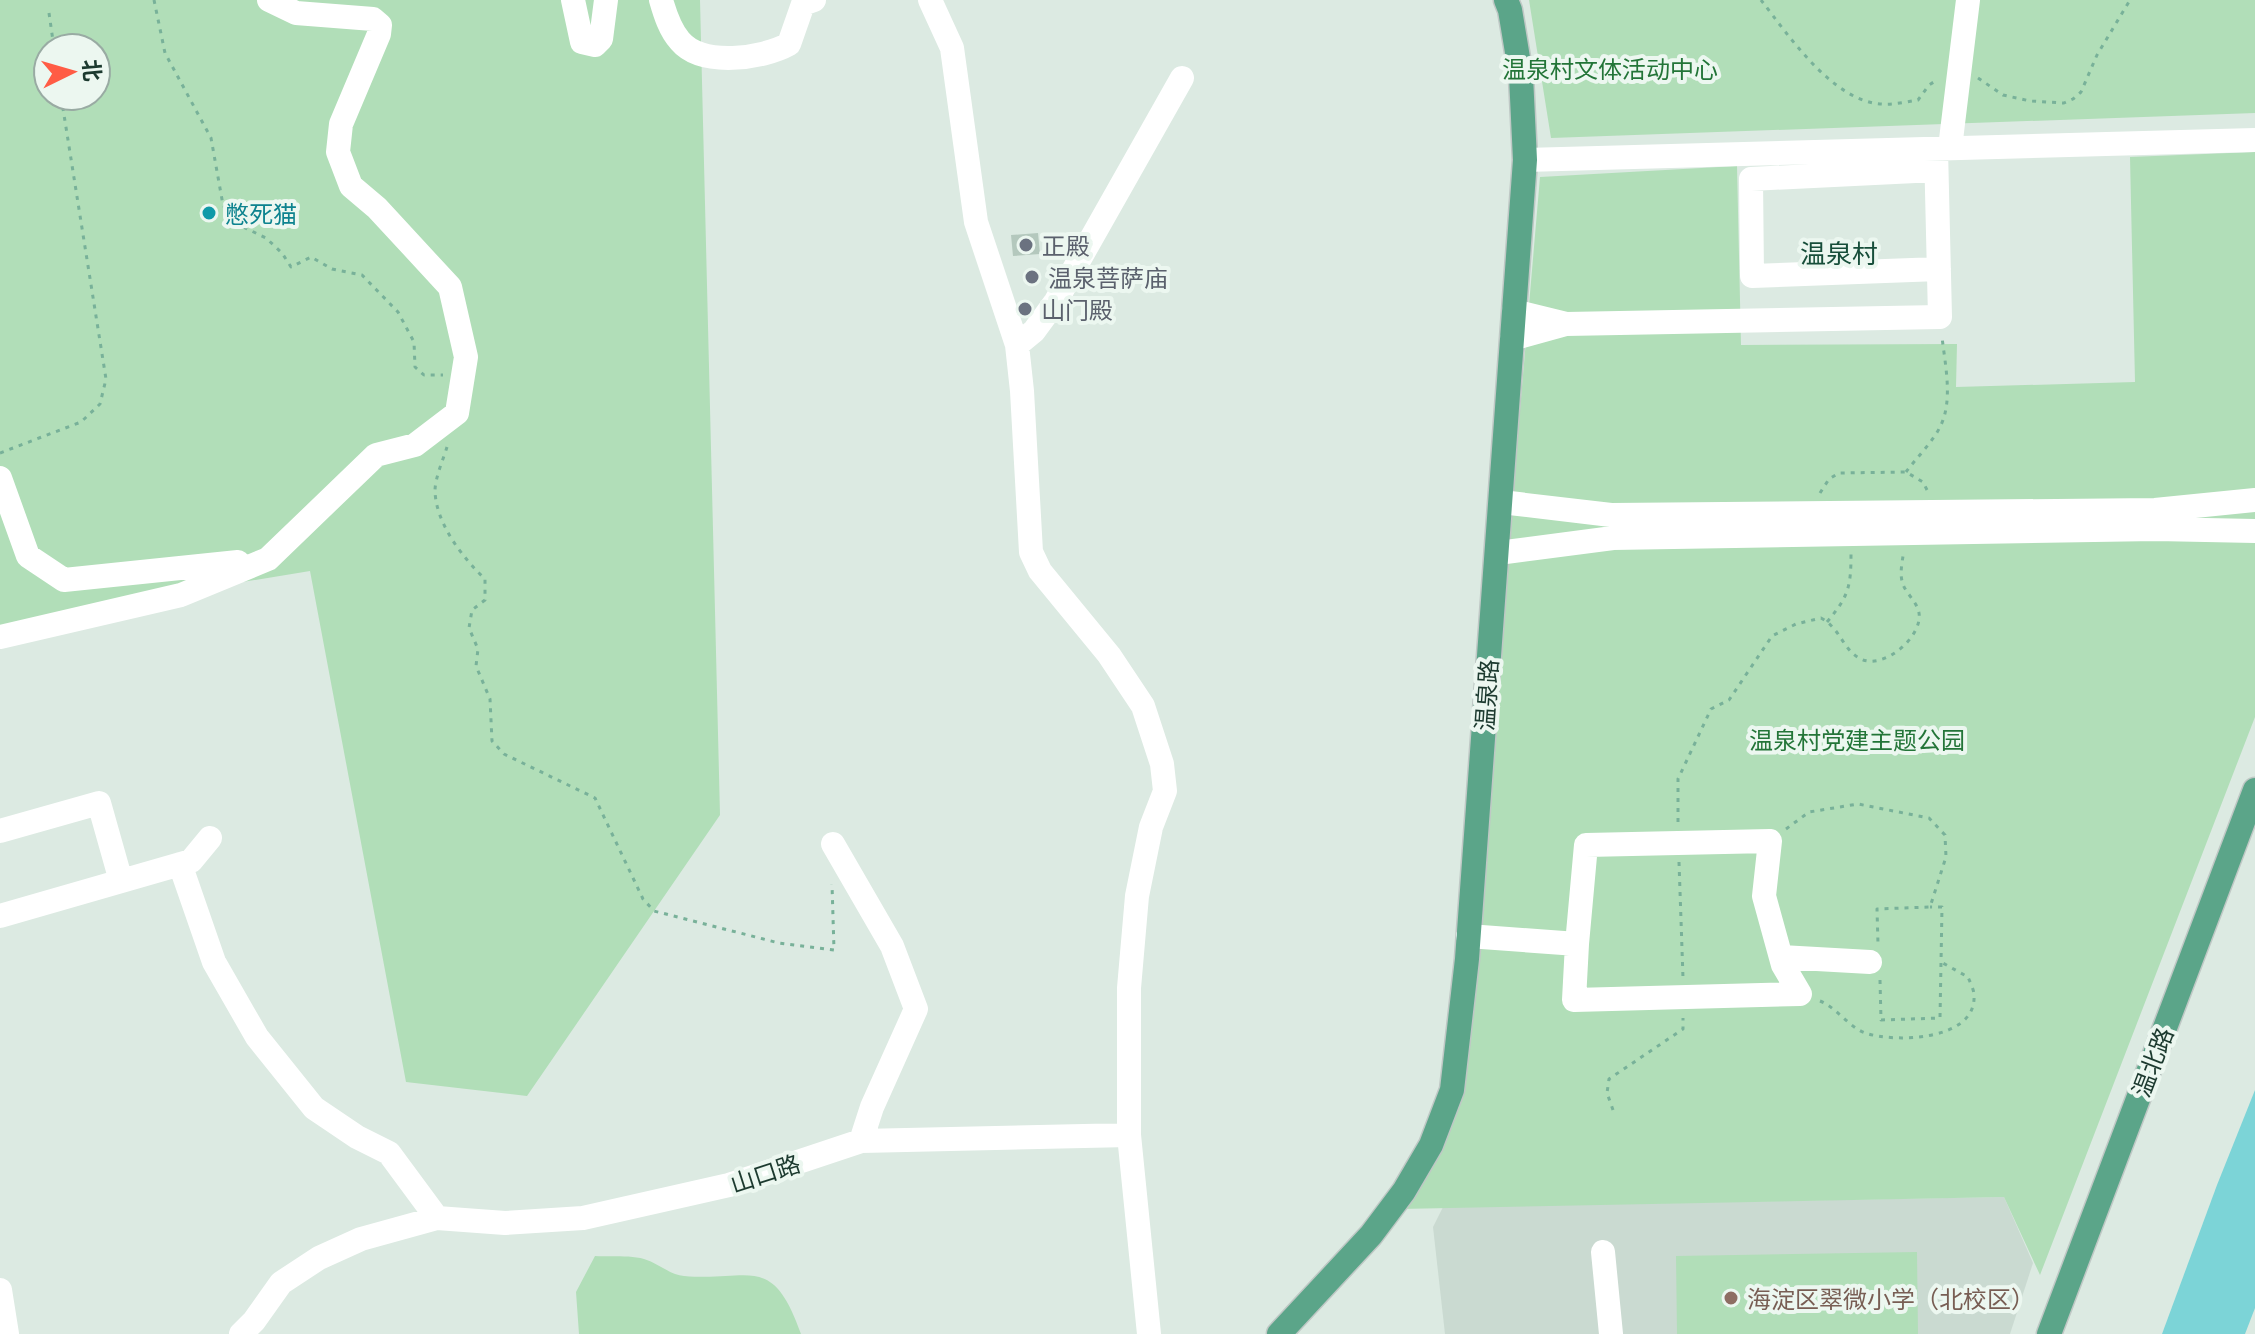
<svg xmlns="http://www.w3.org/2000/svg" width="2255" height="1334" viewBox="0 0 2255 1334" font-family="Lato,'Noto Sans SC',sans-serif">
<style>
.built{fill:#cadad1}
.green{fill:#b1deb8;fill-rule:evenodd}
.water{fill:#7cd4d7}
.building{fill:#b4c8bd}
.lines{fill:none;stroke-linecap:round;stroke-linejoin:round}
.major-casing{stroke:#bfc8c5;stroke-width:27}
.path{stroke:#78b199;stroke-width:3;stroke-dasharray:4 6;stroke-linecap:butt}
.minor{stroke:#fff;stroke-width:24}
.major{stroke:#5ba589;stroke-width:24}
.culture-dot{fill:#0f9aa8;stroke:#ecf7f0;stroke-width:3}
.worship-dot{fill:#6b7280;stroke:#ecf7f0;stroke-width:3}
.education-dot{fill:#8d6e63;stroke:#ecf7f0;stroke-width:3}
.labels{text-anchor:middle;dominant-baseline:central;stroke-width:8;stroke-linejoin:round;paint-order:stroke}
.park-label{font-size:24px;fill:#237538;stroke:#ecf7f0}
.culture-label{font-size:24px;fill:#0d838f;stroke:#ecf7f0;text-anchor:start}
.worship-label{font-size:24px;fill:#5b616d;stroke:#ecf7f0;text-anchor:start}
.street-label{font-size:24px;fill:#1c3a2f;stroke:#ecf7f0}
.education-label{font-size:24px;fill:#785e54;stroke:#ecf7f0;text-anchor:start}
.neighbourhood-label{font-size:26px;fill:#174e3a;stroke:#ecf7f0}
</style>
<rect width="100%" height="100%" fill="#dceae2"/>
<path class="built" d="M2004 1197 2033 1263 2010 1334H1445L1433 1227 1443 1207Z"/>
<path class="green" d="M0 0H700L720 815 527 1096 406 1082 310 571 120 602 0 629ZM48 48H96V96H48Z
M1529 0H2255V113L1551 138Z
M2255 152V717L2040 1275 2004 1197 1399 1209 1461 1098 1540 177 1737 166 1741 345 1957 344 1956 387 2135 382 2130 157Z
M1917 1252 1918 1334H1677L1676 1256Z
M595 1256C610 1257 630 1255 644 1259 658 1263 670 1275 684 1276 751 1282 772 1252 801 1334H579L576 1292Z"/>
<path class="water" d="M2255 1090V1308L2245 1334H2162L2217 1185Z"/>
<path class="building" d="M1038 233 1040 254 1013 256 1011 235Z"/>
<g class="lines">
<g class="major-casing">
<path id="major" d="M1279 1334 1371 1235 1404 1191 1431 1145 1452 1090 1467 959 1525 160 1521 76 1510 10 1506 0
M2049 1334 2255 790"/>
</g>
<path class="path" d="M154 0 165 53 211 138 223 205 235 223 266 238 282 253 291 267 311 257 332 269 362 275 398 312 414 342 415 367 424 375H443
M1761 0C1788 35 1832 100 1880 104 1892 105 1906 102 1918 100L1929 85 1937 80
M49 13 54 48
M1978 78 2003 95 2030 101 2064 103 2073 99 2081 92 2097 55 2130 0
M447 447C443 460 435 478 435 491 436 524 463 558 485 579V600L472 610 469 628 478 649 476 666 490 699 492 741 504 754 595 798 643 899 654 911 779 943 834 950 832 884
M0 453 81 422 100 404 106 379 61 96
M1906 472C1917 457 1933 442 1941 425 1953 399 1945 364 1942 337
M1820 493 1829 479 1839 473 1906 472 1923 482 1927 490
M1827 622C1849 596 1851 586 1851 553
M1678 822V779L1711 709 1729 700 1772 636 1796 624 1821 618C1840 628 1842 648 1859 658 1882 672 1923 637 1919 613 1917 601 1904 592 1902 581 1900 573 1902 563 1903 556
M1786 829 1809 812 1858 804 1929 818 1945 835 1946 857 1930 907 1877 909 1878 944
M1679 862 1683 978
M1880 980 1881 1020 1940 1018 1942 907H1930
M1820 1001C1837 1008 1849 1027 1865 1033 1895 1043 1977 1041 1974 995 1974 990 1970 982 1968 977L1941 962
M1613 1110 1607 1093 1609 1079 1683 1029V1018"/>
<path class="minor" d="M573 0 582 42 595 45 601 39 606 0
M661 0C665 14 670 30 680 41 702 67 762 59 789 44L803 4 814 0
M930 0 952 48 976 222 1017 345 1022 391 1031 552 1040 571 1109 655 1143 706 1162 764 1165 791 1151 827 1137 896 1129 988V1135
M1950 148 1968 0
M1525 160 2255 140
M1936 170 1751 179 1752 276 1939 269
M1566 324 1940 317 1936 149
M1512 339 1566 324 1514 311
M1017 345 1034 331 1056 301 1182 78
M0 478 28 556 64 580 238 562
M1501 502 1611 515 2155 510 2255 500
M1498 553 1613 538 2156 529 2255 531
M0 637 181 595 268 559 376 455 415 445 457 413 466 357 450 287 377 208 351 186 338 152 341 124 379 34 380 25 373 19 296 13 269 0
M0 831 99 803 121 881
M833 844 892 946 916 1009 872 1107 861 1141
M180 864 214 962 257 1037 314 1108 357 1137 389 1153 437 1218
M0 916 191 861 210 838
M1468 936 1577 944 1574 1000 1800 994 1783 965 1764 896 1770 841 1586 845 1577 944
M1781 957 1870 962
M1603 1252 1611 1334
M0 1290 7 1334
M241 1334 254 1321 281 1283 319 1258 361 1239 437 1218 505 1223 583 1218 729 1185 861 1141 1129 1135 1149 1334"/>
<use href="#major" class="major"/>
</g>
<circle class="culture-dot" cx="209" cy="213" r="8"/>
<g class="worship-dot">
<circle cx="1026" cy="245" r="8"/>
<circle cx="1032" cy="277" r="8"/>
<circle cx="1025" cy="309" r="8"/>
</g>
<circle class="education-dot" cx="1731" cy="1298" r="8"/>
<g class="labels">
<g class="park-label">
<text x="1610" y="68">温泉村文体活动中心</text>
<text x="1857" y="739">温泉村党建主题公园</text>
</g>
<g class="culture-label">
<text x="225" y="213">憋死猫</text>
</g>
<g class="worship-label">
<text x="1042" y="245">正殿</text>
<text x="1048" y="277">温泉菩萨庙</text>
<text x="1041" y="309">山门殿</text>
</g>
<g class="street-label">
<text transform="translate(1486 695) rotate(-86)">温泉路</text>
<text transform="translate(2152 1062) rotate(-69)">温北路</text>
<text transform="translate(765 1173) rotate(-18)">山口路</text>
</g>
<g class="education-label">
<text x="1747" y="1298">海淀区翠微小学（北校区）</text>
</g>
<g class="neighbourhood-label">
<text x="1839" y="253">温泉村</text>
</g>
</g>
<g transform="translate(72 72) rotate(85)"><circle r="38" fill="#ecf7f0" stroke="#99aba3" stroke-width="2"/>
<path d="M0-6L14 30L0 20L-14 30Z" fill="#ff5c45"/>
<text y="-12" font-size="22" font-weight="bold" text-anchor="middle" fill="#1c3a2f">北</text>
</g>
</svg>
